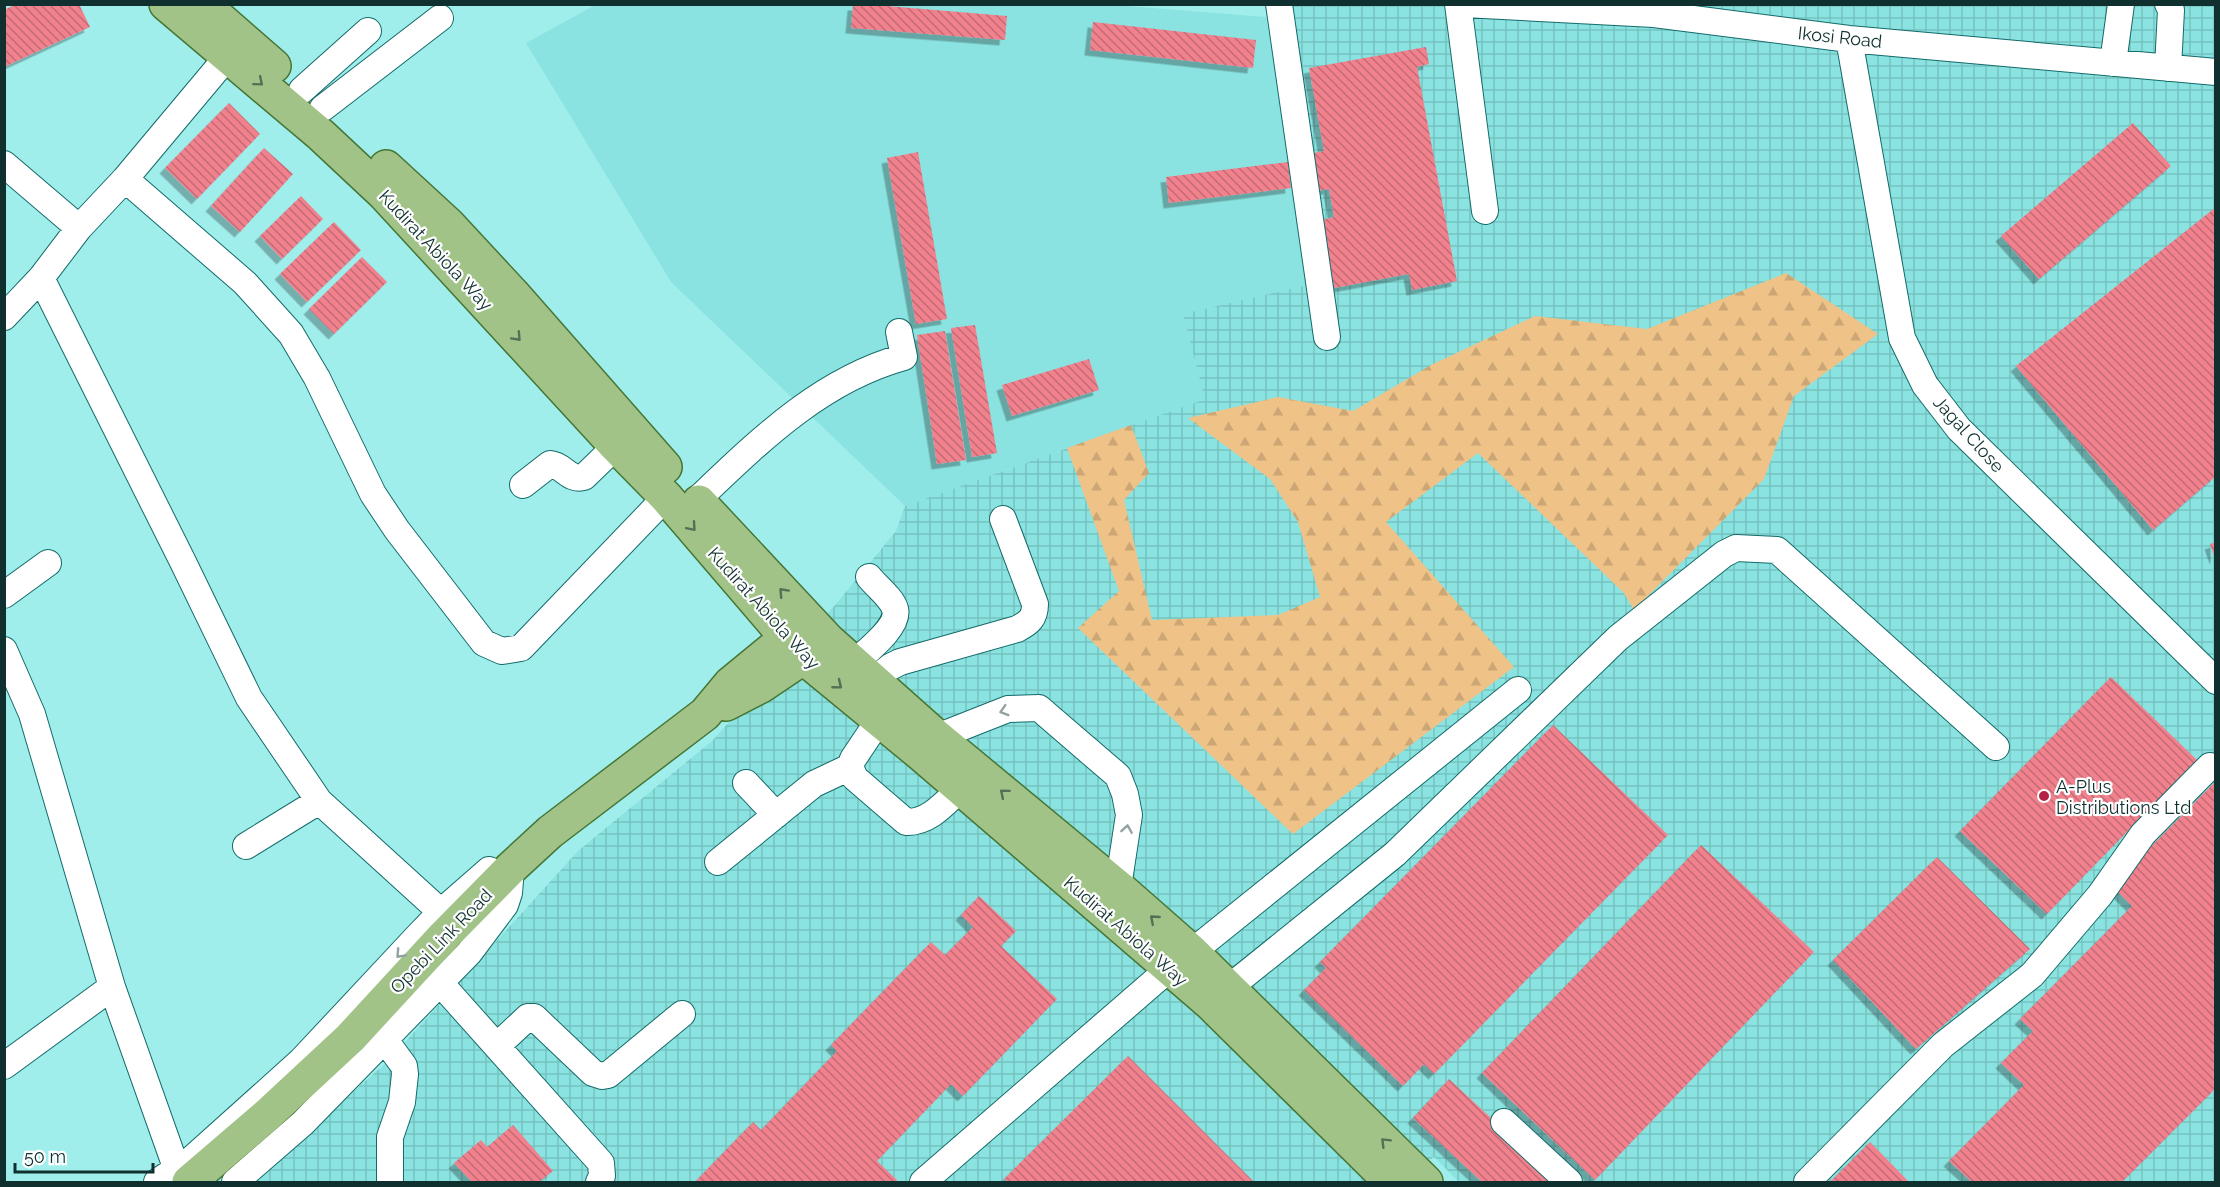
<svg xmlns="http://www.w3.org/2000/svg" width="2220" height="1187" viewBox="0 0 2220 1187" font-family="Raleway,sans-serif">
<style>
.built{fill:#8ae3e0}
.industrial{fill:url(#industrial-grid)}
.forest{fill:url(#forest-firs)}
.building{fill:url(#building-back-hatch);filter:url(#shadow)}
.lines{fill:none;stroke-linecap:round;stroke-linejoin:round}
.minor-casing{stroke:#136b6a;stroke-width:28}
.major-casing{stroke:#467635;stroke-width:36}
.minor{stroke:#fff;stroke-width:26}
.major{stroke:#a2c388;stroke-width:33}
.oneway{stroke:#517257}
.oneway2{stroke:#93a2a1}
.poi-dot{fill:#b32145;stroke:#fefefe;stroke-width:2}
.labels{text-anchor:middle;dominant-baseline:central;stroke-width:4.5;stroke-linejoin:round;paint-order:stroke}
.street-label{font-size:18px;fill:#0f302f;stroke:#fefefe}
.poi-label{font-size:18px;fill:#0f302f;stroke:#fefefe;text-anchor:start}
</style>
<defs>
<pattern id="industrial-grid" width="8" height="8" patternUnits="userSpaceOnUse" patternTransform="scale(1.5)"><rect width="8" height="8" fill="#8ae3e0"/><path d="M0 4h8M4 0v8" fill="none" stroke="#76c3c0"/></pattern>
<pattern id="forest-firs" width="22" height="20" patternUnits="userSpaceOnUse" patternTransform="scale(1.5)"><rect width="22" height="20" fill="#efc287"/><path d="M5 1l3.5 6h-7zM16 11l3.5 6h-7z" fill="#cca775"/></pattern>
<pattern id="building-back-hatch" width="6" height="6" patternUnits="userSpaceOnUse" patternTransform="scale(1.5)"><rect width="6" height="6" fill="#f2818e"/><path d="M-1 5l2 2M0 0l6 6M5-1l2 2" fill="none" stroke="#c26a74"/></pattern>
<filter id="shadow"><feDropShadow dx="-5.5" dy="5.5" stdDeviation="0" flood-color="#0004"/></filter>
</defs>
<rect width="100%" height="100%" fill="#a0eeec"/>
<path class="built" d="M597 4H1102L1266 17 1313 284 1205 399 905 506 671 282 526 43Z"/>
<path class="industrial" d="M1265 5H2215V1182H1459L1434 1157 1397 1182H249L387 1062 578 851 712 741 836 604 896 531 905 506 1205 399 1183 314 1312 284Z"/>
<path class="forest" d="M1786 273 1878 334 1794 396 1764 479 1634 610 1624 593 1478 453 1386 522 1514 667 1293 834 1078 628 1119 591 1067 448 1131 425 1149 473 1124 500 1152 620 1278 615 1320 597 1298 522 1270 479 1188 418 1278 397 1353 411 1431 365 1535 316 1647 329Z"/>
<path class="building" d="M16 4H79L90 27 4 67V10Z
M853 5H875L1007 16 1005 40 851 28Z
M1093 22 1256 40 1253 68 1090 50Z
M1426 47 1429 64 1417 67 1457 281 1412 290 1409 274 1334 288 1322 220 1334 217 1329 189 1315 191 1309 154 1324 151 1309 68Z
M229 103 260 134 197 199 165 168Z
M2133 123 2171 166 2039 279 2001 236Z
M264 148 293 174 240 232 211 206Z
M918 152 947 319 916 324 887 158Z
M1288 162 1291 188 1169 203 1166 177Z
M301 196 323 219 282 259 260 236Z
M2216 207V476L2153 530 2016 366Z
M334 222 361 250 307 302 280 274Z
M362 257 387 282 334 334 309 309Z
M975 325 997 453 972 457 951 328Z
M945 331 966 460 937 464 917 335Z
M1089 359 1099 390 1012 416 1002 385Z
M2216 542V558H2215L2210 544Z
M2111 677 2197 760 2047 914 1960 831Z
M1553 725 1668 835 1434 1074 1424 1064 1403 1086 1304 990 1326 968 1320 962Z
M2214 783 2216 1088 2122 1182H1972L1949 1161 2024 1085 2001 1063 2033 1031 2020 1019 2132 906 2112 886Z
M1701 845 1814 952 1595 1180 1482 1073Z
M1937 857 2030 949 1916 1049 1833 960Z
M979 896 1016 931 1001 946 1057 999 963 1096 951 1084 877 1161 897 1180 895 1182H695L753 1122 761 1130 837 1051 831 1045 931 942 945 955 973 927 961 915Z
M1128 1056 1254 1182H1008L1004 1179Z
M1449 1079 1560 1182H1482L1413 1118Z
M513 1125 553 1171 539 1182H472L454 1163 481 1140 487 1147Z
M1870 1142 1909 1182H1830Z"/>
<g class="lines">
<g class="minor-casing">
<path id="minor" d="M1279 4 1327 337
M1458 4 1485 211
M1464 4 1654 14 1849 39 2216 72
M1849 39 1902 338 1925 385 1959 429 2216 681
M2113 63 2121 4
M2168 68 2171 10 2168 4
M302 90 368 31
M323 108 440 18
M4 164 79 228
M125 179 245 283 291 334 317 378 373 494 397 530 484 643 502 651 521 648 666 497
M41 278 183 562 249 698 319 801 441 912
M4 317 41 278 79 228 125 179 228 56
M523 485 550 464C564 465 568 481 584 477L616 446
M697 500C758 442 820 380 904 357L899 332
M4 595 48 563
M4 650 32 714 112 987 177 1170
M854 663C866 652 900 626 895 609 892 598 876 586 869 577
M874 680 890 667 900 662 1017 629C1029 623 1035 618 1035 604L1003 519
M879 720 853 759 850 767 855 778 906 822C929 823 945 803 961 788
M937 737 1008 709 1039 708 1118 776 1125 794 1129 815 1118 887
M746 783 776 815
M246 846 319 801
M718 862 814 784 850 767
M441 984 601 1163 602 1176 599 1182
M1215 999 1395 854 1618 638 1724 554 1736 548 1777 550 1996 747
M385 1040 404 1066 405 1074 402 1102 390 1137V1182
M497 1046 528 1017H534L593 1073 602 1076 608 1075 682 1014
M4 1066 112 987
M1504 1122 1569 1182
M157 1182 193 1158 301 1061 417 937 441 912 489 870
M235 1182 303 1123 469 953 505 905 509 893 511 868
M923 1182 1170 968 1192 952 1518 690
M1807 1182 1943 1045 2032 975 2100 895 2143 834 2210 766"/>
</g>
<g class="major-casing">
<path id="major" d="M166 4 321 135 384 194 616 446 666 497 804 658 922 755 1210 1003 1391 1182
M203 4 274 66
M386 167 449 225 513 294 665 467
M699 502 828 640 937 737 1118 887 1192 952 1426 1182
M726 704 761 686 822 645
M189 1182 266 1116 350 1038 444 936 511 868 550 832 705 714 730 684 803 624"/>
</g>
<use href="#minor" class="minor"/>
<use href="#major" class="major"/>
</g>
<defs><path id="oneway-chevron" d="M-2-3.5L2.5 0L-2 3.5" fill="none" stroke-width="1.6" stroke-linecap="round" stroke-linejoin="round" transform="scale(1.5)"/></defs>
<g class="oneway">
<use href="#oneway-chevron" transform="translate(259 82) rotate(40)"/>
<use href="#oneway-chevron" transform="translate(517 337) rotate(47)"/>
<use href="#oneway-chevron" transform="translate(692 527) rotate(49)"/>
<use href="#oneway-chevron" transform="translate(783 592) rotate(-133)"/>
<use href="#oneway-chevron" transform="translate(838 685) rotate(39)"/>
<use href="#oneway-chevron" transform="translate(1004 793) rotate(-140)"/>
<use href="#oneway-chevron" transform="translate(1154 919) rotate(-139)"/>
<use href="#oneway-chevron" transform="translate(1385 1142) rotate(-135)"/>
</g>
<g class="oneway2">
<use href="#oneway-chevron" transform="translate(1004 711) rotate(163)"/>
<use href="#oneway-chevron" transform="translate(1127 829) rotate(-81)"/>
<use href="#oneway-chevron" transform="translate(400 954) rotate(133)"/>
</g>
<circle class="poi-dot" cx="2044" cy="796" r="6"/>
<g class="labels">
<g class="street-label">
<text transform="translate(1840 37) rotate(6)">Ikosi Road</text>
<text transform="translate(436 250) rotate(47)">Kudirat Abiola Way</text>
<text transform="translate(1969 434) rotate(48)">Jagal Close</text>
<text transform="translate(764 608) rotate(48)">Kudirat Abiola Way</text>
<text transform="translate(1126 931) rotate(41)">Kudirat Abiola Way</text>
<text transform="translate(441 941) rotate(-46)">Opebi Link Road</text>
</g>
<g class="poi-label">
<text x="2056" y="786">A-Plus<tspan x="2056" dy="21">Distributions Ltd</tspan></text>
</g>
</g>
<rect width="2220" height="1187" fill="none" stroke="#0f302f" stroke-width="12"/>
<path d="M15 1163v9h138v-9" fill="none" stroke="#0f302f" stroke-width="3"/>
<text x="24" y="1163" font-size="18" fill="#0f302f" stroke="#fefefe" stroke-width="4.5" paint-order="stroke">50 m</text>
</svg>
